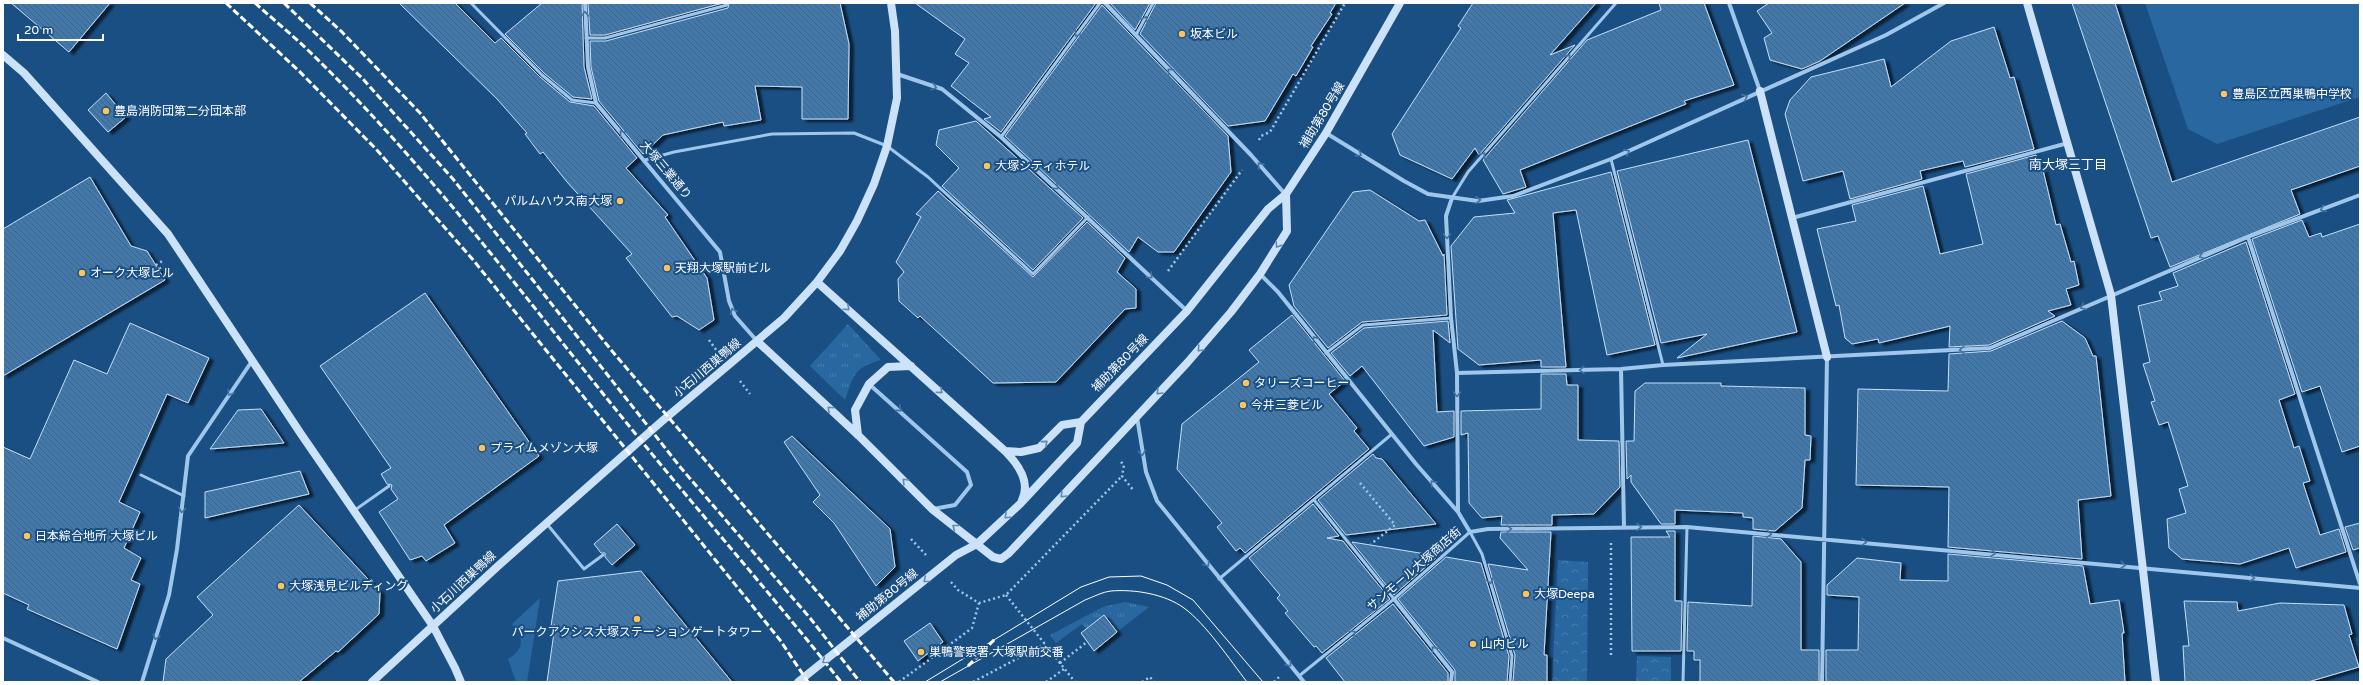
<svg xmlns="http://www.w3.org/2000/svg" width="2363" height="685" viewBox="0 0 2363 685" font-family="'Varela Round','Noto Sans JP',sans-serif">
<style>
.grass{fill:url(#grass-tufts)}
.forest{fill:url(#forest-crowns)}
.garden{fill:#2967a0}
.building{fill:url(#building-back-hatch);stroke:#c4dff8;filter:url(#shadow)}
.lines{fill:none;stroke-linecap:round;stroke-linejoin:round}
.path{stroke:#9fc7eb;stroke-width:2.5;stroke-dasharray:2 3;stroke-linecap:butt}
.lane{stroke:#9fc7eb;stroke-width:3}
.street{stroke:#9fc7eb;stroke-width:4}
.secondary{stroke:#cbe2f8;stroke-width:8}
.tram{stroke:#fff;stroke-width:1}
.rail{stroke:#fff;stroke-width:3;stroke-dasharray:7 3;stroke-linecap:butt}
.oneway{stroke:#4273a2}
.oneway2{stroke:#618ab2}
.poi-dot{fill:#fdc45b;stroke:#1a4f83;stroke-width:1.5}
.labels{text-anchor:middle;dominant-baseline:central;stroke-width:4;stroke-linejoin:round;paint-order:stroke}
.poi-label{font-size:12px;fill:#fff;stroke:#1a4f83;text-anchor:start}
.street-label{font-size:12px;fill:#fff;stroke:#1a4f83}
.neighbourhood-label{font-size:13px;fill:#fff;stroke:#1a4f83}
</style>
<defs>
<pattern id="grass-tufts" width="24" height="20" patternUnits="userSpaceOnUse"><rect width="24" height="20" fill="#2967a0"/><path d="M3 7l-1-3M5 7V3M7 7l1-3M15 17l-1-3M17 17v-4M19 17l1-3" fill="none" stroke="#497eae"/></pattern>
<pattern id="forest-crowns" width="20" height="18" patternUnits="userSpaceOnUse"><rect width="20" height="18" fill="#2967a0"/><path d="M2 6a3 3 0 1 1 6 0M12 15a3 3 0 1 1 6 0" fill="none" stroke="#497eae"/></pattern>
<pattern id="building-back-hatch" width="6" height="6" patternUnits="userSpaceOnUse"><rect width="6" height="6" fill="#4379ad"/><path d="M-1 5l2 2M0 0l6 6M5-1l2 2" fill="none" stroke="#48627c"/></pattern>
<filter id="shadow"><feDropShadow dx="4.5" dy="2.5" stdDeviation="1" flood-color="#0009"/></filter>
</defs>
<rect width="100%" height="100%" fill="#1a4f83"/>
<path class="grass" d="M848 324 881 360C853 368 854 375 845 400L810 366Z
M1125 602 1149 607 1117 632 1104 615 1086 629 1082 624 1056 643 1050 635 1103 607Z"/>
<path class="forest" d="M1558 560 1588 562 1587 682H1552Z
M1637 656 1671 657V682H1636Z"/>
<path class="garden" d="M2145 3H2360V97L2217 144 2188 129Z
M540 598 527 682H516L508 659C525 649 524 638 512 624Z"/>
<path class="building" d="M11 3H110L69 52Z
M399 3H455L495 43 501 38 540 77 570 102 594 106 637 158 626 168 668 215 665 217 707 278 714 320 699 330 677 316 672 317 626 258 632 254 567 182 543 152 540 154 525 134 527 133 497 99Z
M542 3H582L584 67 592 99 573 97 544 73 505 34Z
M588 3H723L605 35H590Z
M729 3H840L849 44 848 119H802V87L755 86 761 120 724 126 723 122 663 135 643 154 599 101 591 67 590 41H606L728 8Z
M915 3H1096L1001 132 984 119 991 117 951 86 969 63 955 54 965 39Z
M1110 3H1150L1135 30Z
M1156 3H1336L1330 13 1332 14 1311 46 1313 47 1296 76 1293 74 1265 121 1228 126 1140 34Z
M1473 3H1596L1550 55 1575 45 1479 155 1475 148 1452 179 1400 155 1392 134 1461 28 1458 26Z
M1659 3H1704L1734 85 1684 101 1686 104 1520 170 1526 187 1503 194 1483 160 1587 40 1661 10Z
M1769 3H1905L1820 61 1802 69 1770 60 1764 38 1772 33 1757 11Z
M2072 3H2115L2172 182 2360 117V166L2291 190 2300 214 2170 267 2158 236 2151 238Z
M1102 5 1228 136 1231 172 1174 252H1158L1138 237 1129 252 1005 136Z
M1994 27 2010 78 2014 77 2034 149 1965 167 1963 161 1920 171 1922 179 1850 199 1843 171 1803 181 1785 114 1790 100 1811 77 1884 59 1891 87 1951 41Z
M106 93 126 117 108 132 88 110Z
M976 121 1083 218 1033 270 942 186 959 168 936 145 939 130Z
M1748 140 1797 332 1677 358 1707 334 1661 343 1617 171Z
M2036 155 2040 171 2043 170 2056 225 2060 224 2071 262 2074 261 2079 285 2066 289 2071 305 2048 311 2055 316 1989 345 1949 347 1950 326 1879 343 1878 339 1852 344 1845 338 1839 305 1836 306 1817 229 1856 221 1852 205 1923 186 1940 254 1983 244 1966 174Z
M1611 172 1655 345 1607 355 1576 210 1553 213 1566 367H1541V360L1479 365 1458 349 1451 246 1474 217 1515 213 1507 200Z
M90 177 131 246 147 251 165 280 3 376V229Z
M1370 190 1419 221 1425 220 1443 256 1444 254 1447 315 1362 322 1328 348 1294 306 1289 285 1353 192Z
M938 191 1033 277 1087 222 1125 258 1117 272 1136 289V308L1125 309 1056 382 993 383 920 316 918 318 899 301 898 279 904 272 896 262 921 217 916 214Z
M2302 220 2309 237 2321 233 2322 237 2360 224V446L2342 452 2320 386 2302 392 2252 239Z
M2246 242 2295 394 2279 400 2294 448 2299 446 2310 481 2303 483 2320 535 2339 529 2346 552 2296 568 2289 548 2240 564 2182 559 2169 548 2167 519 2186 513 2179 489 2188 486 2168 422 2159 425 2151 402 2155 401 2143 364 2150 362 2138 306 2162 300 2159 292 2178 286 2173 273Z
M425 293 539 456 444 525 455 543 426 561 422 556 410 560 379 512 398 499 391 489 392 485 387 484 381 474 391 468 320 366Z
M1292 315 1345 381 1329 394 1357 428 1354 431 1369 449 1245 553 1240 548 1236 551 1217 527 1222 523 1177 469 1182 424 1259 362 1249 350Z
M1448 321 1450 343 1433 330 1437 412 1454 411V437L1424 446 1362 366 1350 376 1331 353 1364 328Z
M2062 321 2085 338 2093 356H2096L2111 496 2078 500 2082 559 1948 547 1949 487 1856 485 1858 389 1948 391 1949 354 1991 351Z
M130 323 209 358 188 403 167 394 119 502 140 512 124 548 141 558 131 580 140 584 117 649 27 609 29 605 3 593V447L30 459 74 360 107 374Z
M1541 374H1566L1567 385H1578V440L1619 441 1620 487 1594 514 1552 515V525H1501L1502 516 1482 518 1469 503 1468 433 1461 435V411L1541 409Z
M1645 383H1721V386L1805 388V435L1811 436 1810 460H1805L1802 508 1775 531 1753 529V518L1743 517V513L1675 510V524H1661L1631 482V475L1627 479 1626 441H1634L1635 391Z
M261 409 284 443 210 449 238 410Z
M792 436 890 529 895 567 876 586 834 523 813 502 820 495 784 442Z
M1373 454 1376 458 1382 459 1436 524 1346 535 1318 500Z
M300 471 309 494 205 518V492Z
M1313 504 1339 536 1327 538 1343 541 1390 599 1322 653 1316 646 1314 647 1285 613 1288 611 1277 598 1280 595 1249 558Z
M299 505 380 592 379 614 338 652 336 651 299 682H163L166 659 213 615 197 597Z
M2360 523V548L2353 550 2345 527Z
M617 524 635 545 612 565 605 557V553H601L594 544Z
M1666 531H1675V601H1682L1681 651H1632L1631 537H1670Z
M1501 532H1551L1544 655H1547V682H1513L1515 655 1488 564 1528 570 1500 538Z
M1753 536 1781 539 1801 562V650H1819V682H1700V660H1694V651H1687L1688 602 1752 606Z
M1352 542 1432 555 1438 556 1394 595Z
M1948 554 2083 566 2090 604 2119 600 2124 633H2122L2125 682H1826V650H1858L1859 597 1827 595V585L1857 558 1901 563 1900 580 1948 581Z
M1446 557 1481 563 1509 656 1507 682H1455V670L1398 599Z
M641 571 732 682H547L555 625 551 626 558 581Z
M2184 601 2237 602 2238 611 2280 603 2344 605 2352 634 2349 635 2359 667 2308 682H2185L2183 646H2189Z
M1393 604 1448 673V682H1345L1326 658Z
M1104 615 1117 632 1094 651 1081 633Z
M930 623 943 642 918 661 904 641Z"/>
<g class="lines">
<path class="path" d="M1259 140 1261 136 1270 132 1345 3
M156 265 164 260
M1168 271 1242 170
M709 340 717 351
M740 381 750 394
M1121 462 1124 465 1122 476 1134 491
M1360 483 1395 525 1371 544
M911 539 926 555
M951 582 958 590 979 603 1006 595 1122 476
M1006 595 1075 682
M1611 655V543
M1060 663 1087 642
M899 682 972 628 979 603
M973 682 1045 644
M1046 682 1064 669
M1142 682 1150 677 1154 682
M1274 682 1279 677"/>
<path class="lane" d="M471 3 542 75 572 100 596 103
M1136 35 1153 3
M586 38H605L727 5
M1001 137 1100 3
M1611 159 1663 365
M645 160 674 152 772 134 854 133 887 146 928 177 1033 274 1088 217
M1452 198 1468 172 1616 3
M1326 353 1363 325 1451 318
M141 475 184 496
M1314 500 1394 599
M355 510 389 486
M547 524 584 569 603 555
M1219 579 1392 434
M1299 676 1394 599 1470 532 1482 554 1512 656 1510 682
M1683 682 1687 527"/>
<path class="street" d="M585 3 588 67 596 103 720 252 729 301 735 316 757 341
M1105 3 1251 155 1285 194
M1729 3 1760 91
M897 74 942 89 1001 137 1187 311
M1326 133 1404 181 1428 194 1478 201 1513 196 1611 159 1886 35 1944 3
M1452 198 1446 216 1451 318 1457 373 1458 512
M1792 218 2068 143
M2248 237 2360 584
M1260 274 1278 292 1416 464 1458 512 1470 532 1488 529 1687 527 2360 588
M1621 369 1624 527
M1457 373 1621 369 1663 365 1990 348 2248 237 2360 195
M869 384 967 472 971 485 955 505 933 509
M1137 417 1146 472 1157 501 1304 682
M1394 599 1452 672 1451 682
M3 638 98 682
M142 682 169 595 177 549 188 456 252 361
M1822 682 1827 357"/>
<path class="secondary" d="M2027 3 2111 295 2156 682
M3 55 24 73 168 234 301 434 433 626 455 668 461 682
M1760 91 1827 357
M817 282 1005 451 1021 452 1039 448 1062 425 1081 422
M757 341 858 435 932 509 993 557 1001 559 1009 553 1187 363 1231 312 1260 274 1287 231 1286 194
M858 435 855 410 869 384 888 367 911 366
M1005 451C1017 463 1031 482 1022 500
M372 682 498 566 661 422 784 318 817 282 840 251 857 221 874 184 887 146 897 98 895 31 891 3
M798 682 956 555 977 544 1020 504 1077 443 1081 422 1187 311 1268 209 1286 194 1326 133 1400 3"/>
<path class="tram" d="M925 682 1081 587 1109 577 1141 576 1167 585 1193 600 1263 682
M940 682 1085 600C1093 597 1102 592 1111 591 1134 589 1165 594 1184 608 1206 624 1230 660 1247 682"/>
<path class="rail" d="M226 3 299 71 376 149 474 261 780 640 808 682
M255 3C275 21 296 38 315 57 426 165 520 291 617 411 690 502 768 590 841 682
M284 3 362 78 453 179 681 468 810 618 860 682
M310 3 341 31 420 113 612 351 894 682
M968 666 995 639"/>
</g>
<defs><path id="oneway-chevron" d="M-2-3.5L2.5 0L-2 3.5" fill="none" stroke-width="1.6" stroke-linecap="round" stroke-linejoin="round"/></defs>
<g class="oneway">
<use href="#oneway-chevron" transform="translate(585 14) rotate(-91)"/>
<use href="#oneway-chevron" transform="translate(1145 19) rotate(-62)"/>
<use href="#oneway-chevron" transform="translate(1077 34) rotate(127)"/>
<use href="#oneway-chevron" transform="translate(1568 57) rotate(-49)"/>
<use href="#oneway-chevron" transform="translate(1170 71) rotate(-134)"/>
<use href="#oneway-chevron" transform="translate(934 87) rotate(18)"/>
<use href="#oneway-chevron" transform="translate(1745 97) rotate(-24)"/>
<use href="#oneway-chevron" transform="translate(622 133) rotate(-131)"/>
<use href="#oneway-chevron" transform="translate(1627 152) rotate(-25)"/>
<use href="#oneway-chevron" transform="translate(1359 154) rotate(32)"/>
<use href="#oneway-chevron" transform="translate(1483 155) rotate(-49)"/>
<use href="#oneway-chevron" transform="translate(1260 165) rotate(-131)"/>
<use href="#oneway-chevron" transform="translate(1056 187) rotate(43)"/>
<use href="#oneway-chevron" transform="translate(1478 200)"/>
<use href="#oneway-chevron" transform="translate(2323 209) rotate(159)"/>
<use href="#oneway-chevron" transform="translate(1447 236) rotate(87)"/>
<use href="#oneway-chevron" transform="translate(2202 256) rotate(157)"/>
<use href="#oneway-chevron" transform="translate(1150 276) rotate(43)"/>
<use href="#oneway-chevron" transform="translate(2083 307) rotate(156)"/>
<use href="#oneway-chevron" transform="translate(733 311) rotate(-113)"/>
<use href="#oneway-chevron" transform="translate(1315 339) rotate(-129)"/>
<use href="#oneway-chevron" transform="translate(1962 350) rotate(177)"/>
<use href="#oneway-chevron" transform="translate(1582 370) rotate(179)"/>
<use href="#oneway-chevron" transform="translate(230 393) rotate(124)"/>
<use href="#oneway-chevron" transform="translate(1457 394) rotate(90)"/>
<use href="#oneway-chevron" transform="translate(899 409) rotate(40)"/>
<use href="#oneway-chevron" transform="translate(1142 453) rotate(83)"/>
<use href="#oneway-chevron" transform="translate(1433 483) rotate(-131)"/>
<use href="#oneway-chevron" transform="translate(182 510) rotate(97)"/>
<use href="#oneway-chevron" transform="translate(1639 527)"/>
<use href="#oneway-chevron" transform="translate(1509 529) rotate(-1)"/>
<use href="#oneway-chevron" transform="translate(1769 534) rotate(5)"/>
<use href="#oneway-chevron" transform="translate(1864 542) rotate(5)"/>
<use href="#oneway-chevron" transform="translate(1993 553) rotate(5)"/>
<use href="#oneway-chevron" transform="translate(1207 564) rotate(52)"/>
<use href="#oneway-chevron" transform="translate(2123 565) rotate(5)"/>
<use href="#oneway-chevron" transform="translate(2252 578) rotate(6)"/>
<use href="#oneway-chevron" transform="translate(1490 581) rotate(74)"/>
<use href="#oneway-chevron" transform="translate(1353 633) rotate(-39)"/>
<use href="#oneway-chevron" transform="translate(156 637) rotate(107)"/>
<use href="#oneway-chevron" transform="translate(1434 649) rotate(-128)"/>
<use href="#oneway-chevron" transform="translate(1289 664) rotate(50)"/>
</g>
<g class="oneway2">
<use href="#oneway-chevron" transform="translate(1278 245) rotate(122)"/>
<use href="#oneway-chevron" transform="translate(847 308) rotate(42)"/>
<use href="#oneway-chevron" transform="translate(1200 349) rotate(133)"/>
<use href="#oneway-chevron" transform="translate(940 391) rotate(42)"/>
<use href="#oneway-chevron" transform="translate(1159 392) rotate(134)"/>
<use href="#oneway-chevron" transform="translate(830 409) rotate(-137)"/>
<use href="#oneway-chevron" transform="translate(1045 443) rotate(-41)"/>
<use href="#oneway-chevron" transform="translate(905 481) rotate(-135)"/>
<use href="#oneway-chevron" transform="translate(1063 495) rotate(133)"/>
<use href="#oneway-chevron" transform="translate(1007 516) rotate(137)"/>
<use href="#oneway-chevron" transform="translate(955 527) rotate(-142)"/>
<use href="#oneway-chevron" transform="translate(926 580) rotate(141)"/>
<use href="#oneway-chevron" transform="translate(825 661) rotate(142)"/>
</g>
<g class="poi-dot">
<circle cx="1182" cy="34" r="4"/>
<circle cx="2224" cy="94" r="4"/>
<circle cx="106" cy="111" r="4"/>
<circle cx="987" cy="166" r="4"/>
<circle cx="620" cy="201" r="4"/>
<circle cx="667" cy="268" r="4"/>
<circle cx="82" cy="273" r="4"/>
<circle cx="1246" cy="383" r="4"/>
<circle cx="1243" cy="405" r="4"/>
<circle cx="482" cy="448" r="4"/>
<circle cx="27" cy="536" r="4"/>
<circle cx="281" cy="586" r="4"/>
<circle cx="1526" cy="594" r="4"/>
<circle cx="637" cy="619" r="4"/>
<circle cx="1473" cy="644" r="4"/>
<circle cx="921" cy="652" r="4"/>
</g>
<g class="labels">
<g class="poi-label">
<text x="1190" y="34">坂本ビル</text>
<text x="2232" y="94">豊島区立西巣鴨中学校</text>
<text x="114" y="111">豊島消防団第二分団本部</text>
<text x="995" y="166">大塚シティホテル</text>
<text x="612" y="201" text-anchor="end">パルムハウス南大塚</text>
<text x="675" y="268">天翔大塚駅前ビル</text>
<text x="90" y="273">オーク大塚ビル</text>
<text x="1254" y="383">タリーズコーヒー</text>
<text x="1251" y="405">今井三菱ビル</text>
<text x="490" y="448">プライムメゾン大塚</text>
<text x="35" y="536">日本綜合地所 大塚ビル</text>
<text x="289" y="586">大塚浅見ビルディング</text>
<text x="1534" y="594">大塚Deepa</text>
<text x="637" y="632" text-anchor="middle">パークアクシス大塚ステーションゲートタワー</text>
<text x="1481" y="644">山内ビル</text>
<text x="929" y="652">巣鴨警察署 大塚駅前交番</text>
</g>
<g class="street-label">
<text transform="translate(1322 115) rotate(-59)">補助第80号線</text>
<text transform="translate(666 170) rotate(50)">大塚三業通り</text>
<text transform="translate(1120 363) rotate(-46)">補助第80号線</text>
<text transform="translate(707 368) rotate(-40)">小石川西巣鴨線</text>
<text transform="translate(1414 569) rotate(-41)">サンモール大塚商店街</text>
<text transform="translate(463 582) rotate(-43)">小石川西巣鴨線</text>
<text transform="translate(887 595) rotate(-39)">補助第80号線</text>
</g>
<g class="neighbourhood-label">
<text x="2068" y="165">南大塚三丁目</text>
</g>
</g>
<rect width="2363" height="685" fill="none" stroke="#ffffff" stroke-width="8"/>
<path d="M18 34v6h85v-6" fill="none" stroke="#ffffff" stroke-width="2"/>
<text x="24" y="34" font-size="12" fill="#ffffff" stroke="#1a4f83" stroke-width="3" paint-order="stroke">20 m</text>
</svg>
